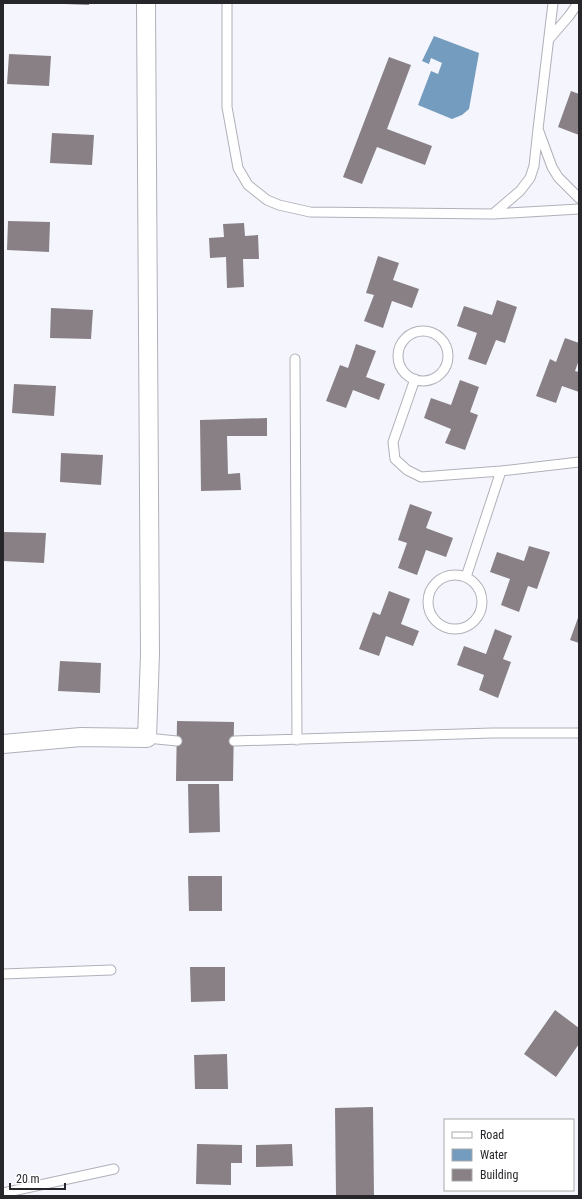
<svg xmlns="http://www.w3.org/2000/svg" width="582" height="1199" viewBox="0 0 582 1199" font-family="'Roboto Condensed',sans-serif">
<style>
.water{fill:#739cbf}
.building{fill:#888085}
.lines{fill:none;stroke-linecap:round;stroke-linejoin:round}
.lane-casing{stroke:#b0b0b9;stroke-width:11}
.street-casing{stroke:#b0b0b9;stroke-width:20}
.lane{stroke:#fff;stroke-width:9}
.street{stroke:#fff;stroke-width:18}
</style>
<rect width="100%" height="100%" fill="#f4f5fd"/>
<path class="water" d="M434 36 479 53 469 109 462 115 452 119 418 105 431 71 438 74 442 63 431 58 429 64 422 61Z"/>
<path class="building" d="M65 3H89V5L65 4Z
M9 54 51 56 49 86 7 84Z
M389 57 411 65 387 129 432 146 425 165 377 147 362 184 343 177Z
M571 91 579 94V135L558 127Z
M52 133 94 135 92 165 50 163Z
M8 221 50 222 49 252 7 250Z
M244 223 245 236 258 235 259 259H243L244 287 227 288 226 257 210 258 209 238 224 237 223 224Z
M378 256 399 263 393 280 419 289 412 308 392 301 383 328 364 321 374 295 366 293Z
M497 300 517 307 505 343 496 340 486 365 468 359 477 333 457 326 464 306 492 315Z
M51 308 93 310 91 339 50 338Z
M565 338 579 343V360L575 371 579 372V392L562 386 556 403 536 396 550 359 556 362Z
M356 344 376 351 366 377 385 384 379 400 353 390 346 408 326 401 340 365 348 368Z
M460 380 479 387 470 412 478 415 465 450 445 443 451 429 424 418 431 398 451 405Z
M14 384 56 386 54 416 12 413Z
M267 418V436H227L228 474 240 473 241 490 201 491 200 420Z
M61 453 103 455 101 485 60 482Z
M410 504 432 512 426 528 453 538 446 557 426 550 417 575 398 568 407 543 398 540Z
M4 532 46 533 44 563 3 561Z
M529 546 550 552 537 589 528 586 519 612 501 605 510 579 490 572 497 552 524 561Z
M389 591 410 599 401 624 419 631 413 646 386 636 379 656 359 649 373 612 380 615Z
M579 615V643L570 640Z
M495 629 512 636 503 659 511 662 498 698 479 690 484 675 457 665 464 646 486 654Z
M60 661 101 663 100 693 58 691Z
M177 721 234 722 233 781H176Z
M188 784H219L220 832 189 833Z
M188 876H222V911H189Z
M190 967H225V1001L191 1002Z
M555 1010 579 1028V1044L556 1077 524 1054Z
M227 1054 228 1089H195L194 1055Z
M373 1107 374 1196H336L335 1108Z
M197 1144 242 1145V1163H231V1185L196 1184Z
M292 1144 293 1166 256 1167V1145Z"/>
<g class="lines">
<g class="lane-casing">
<path id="lane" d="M227 3V107L238 168 248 185 267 200 279 205 310 212 493 214 520 191 530 178 534 166 538 129
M553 3 538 129 552 167 558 177 579 198
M550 38 569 16 578 3
M493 214 579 209
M398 356a25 25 0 1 1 50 0a25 25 0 1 1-50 0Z
M295 359 297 740
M415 379 393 442 395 459 407 470 421 477 501 471 579 462
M428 602a27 27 0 1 1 54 0a27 27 0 1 1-54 0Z
M466 577 501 471
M147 738 177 741
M234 741 492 733H579
M3 974 111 970
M3 1193 114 1169"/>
</g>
<g class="street-casing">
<path id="street" d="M3 744 81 737 147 738 150 654 146 3"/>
</g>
<use href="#lane" class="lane"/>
<use href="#street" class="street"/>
</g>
<rect width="582" height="1199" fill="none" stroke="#27272b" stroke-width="8"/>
<rect x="444" y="1119" width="130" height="72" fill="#ffffff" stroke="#a9a9aa"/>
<rect x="452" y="1132" width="20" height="6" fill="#ffffff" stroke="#a9a9aa"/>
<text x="480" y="1139" font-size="12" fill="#27272b">Road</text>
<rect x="452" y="1149" width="20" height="12" fill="#739cbf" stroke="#a9a9aa"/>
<text x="480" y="1159" font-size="12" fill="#27272b">Water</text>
<rect x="452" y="1169" width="20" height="12" fill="#888085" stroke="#a9a9aa"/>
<text x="480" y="1179" font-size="12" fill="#27272b">Building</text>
<path d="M10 1183v6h55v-6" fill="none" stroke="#27272b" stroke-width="2"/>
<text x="16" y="1183" font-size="12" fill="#27272b" stroke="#ffffff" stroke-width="3" paint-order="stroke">20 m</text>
</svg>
